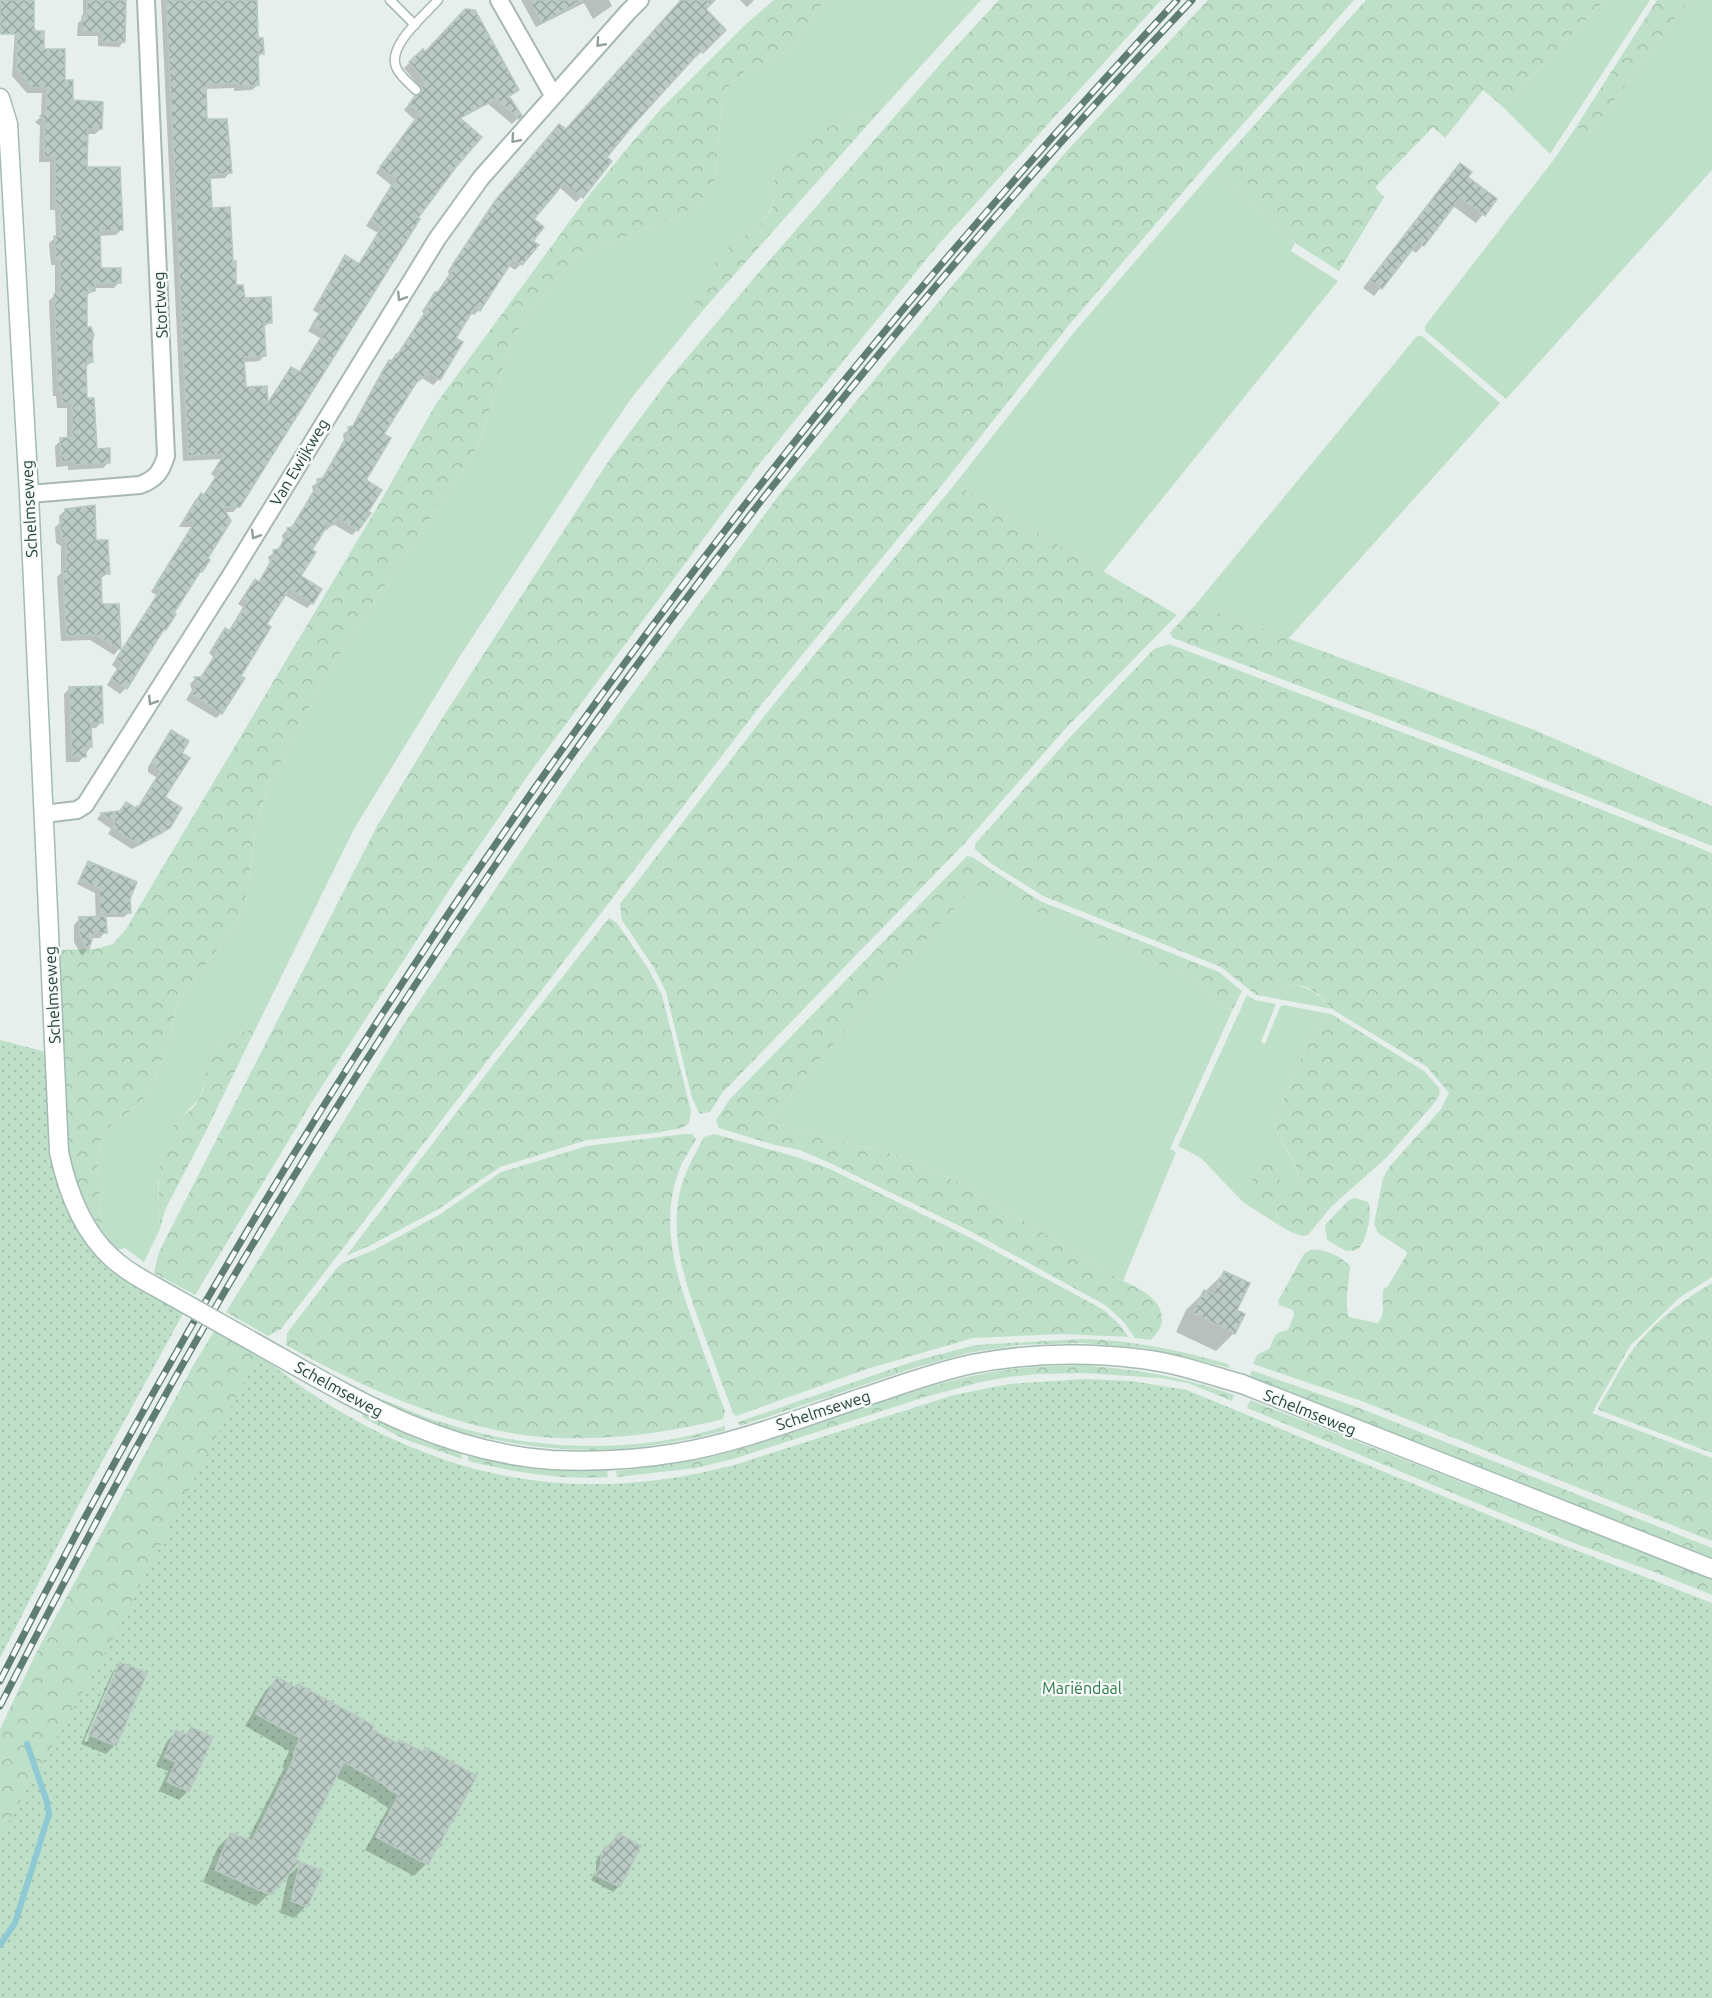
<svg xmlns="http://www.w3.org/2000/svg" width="1712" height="1998" viewBox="0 0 1712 1998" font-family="Ubuntu,sans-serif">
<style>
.grass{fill:#bfe0c8}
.forest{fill:url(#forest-crowns)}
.park{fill:url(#park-dots)}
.shadow{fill:#0003;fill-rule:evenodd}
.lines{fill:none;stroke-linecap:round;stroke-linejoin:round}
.stream{stroke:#8ec9d4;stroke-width:6}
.building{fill:url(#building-cross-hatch);stroke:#b8c9c2;stroke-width:1.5}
.service-casing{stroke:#a8b8b2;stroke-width:11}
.minor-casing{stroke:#a8b8b2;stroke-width:20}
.secondary-casing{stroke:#a4bbb3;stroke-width:21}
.service{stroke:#fff;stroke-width:8}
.minor{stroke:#fff;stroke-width:16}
.secondary{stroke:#fff;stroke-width:18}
.rail-casing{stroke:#5f7d75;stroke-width:7}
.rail{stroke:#f7fbf9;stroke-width:4.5;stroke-dasharray:14;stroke-linecap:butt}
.secondary-bridge-casing{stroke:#a4bbb3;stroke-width:21;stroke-linecap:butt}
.secondary-bridge{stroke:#fff;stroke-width:18}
.oneway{stroke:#92a09c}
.labels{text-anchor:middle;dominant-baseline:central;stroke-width:4.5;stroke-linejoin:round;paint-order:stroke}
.street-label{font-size:16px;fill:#24423a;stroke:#f7fbf9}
.park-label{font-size:16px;fill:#2d7a4b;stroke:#f7fbf9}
</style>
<defs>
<pattern id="forest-crowns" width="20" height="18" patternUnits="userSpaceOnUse" patternTransform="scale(1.5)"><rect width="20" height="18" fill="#bfe0c8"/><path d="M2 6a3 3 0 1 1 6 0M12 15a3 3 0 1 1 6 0" fill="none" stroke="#a4c1ad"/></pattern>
<pattern id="park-dots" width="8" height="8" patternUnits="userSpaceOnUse" patternTransform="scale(1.5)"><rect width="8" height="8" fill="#bfe0c8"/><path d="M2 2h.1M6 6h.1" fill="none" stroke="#a4c1ad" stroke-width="1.8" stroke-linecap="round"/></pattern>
<pattern id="building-cross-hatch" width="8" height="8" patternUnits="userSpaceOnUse" patternTransform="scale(1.5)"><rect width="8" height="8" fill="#bbcac4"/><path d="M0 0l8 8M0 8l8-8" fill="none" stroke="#98a6a0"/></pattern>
</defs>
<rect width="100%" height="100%" fill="#e6efeb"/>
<path class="grass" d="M826 0H981L880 111 844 120 775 174 772 208 758 228 733 242 694 303 703 310 633 396 593 454 460 656 354 829 256 1028 230 1038 219 1044 212 1052 200 1098 173 1126 158 1183 160 1229 144 1262 125 1248 117 1250 102 1233 97 1165 102 1133 133 1109 149 1093 169 1041 177 1003 233 928 245 905 257 822 267 790 326 674 478 447 513 337 546 291 578 255 681 215 698 205 705 197 715 178 722 103 727 88 744 72 759 66 795 46 814 14Z
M1605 0H1650L1550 154 1502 106 1509 100Z
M1689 0H1712V170L1506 399 1425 331V326L1555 158 1576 127 1584 132 1592 131Z
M1214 170 1295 243 1291 251 1338 281 1103 572 955 484 1076 330Z
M1417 336H1422L1500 403 1288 639 1196 604Z
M975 884 1198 981 1205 994 1232 1011 1170 1149 1176 1152 1123 1281 962 1184 894 1154 768 1123 813 1067Z
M1291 984C1312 988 1318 994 1332 1009L1268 997Z
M1247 995 1255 1000 1276 1004 1261 1042 1265 1044 1280 1007 1283 1005 1331 1014 1323 1017 1300 1060 1275 1120C1274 1143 1301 1158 1298 1183 1284 1196 1271 1203 1279 1225L1244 1203 1201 1158 1178 1146Z"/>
<path class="forest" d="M774 0H826L814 14 795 46 759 66 744 72 727 88 722 103 715 179 710 191 698 205 681 215 578 255 546 291 513 337 478 447 326 674 267 790 257 822 245 905 233 928 177 1003 169 1041 149 1093 133 1109 102 1133 97 1165 102 1233 74 1181 67 1150 58 950 95 949 113 944 126 929 375 511 436 404 586 199 629 146 661 109 745 25Z
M999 0H1161L938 245 756 468 531 771 457 878 315 1097 195 1295 154 1273 158 1255 164 1242 377 826 441 720 610 459 670 378 754 278 950 53Z
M1208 0H1354L1207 164 1069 325 946 480 761 705 281 1329 268 1336 226 1312 405 1022 573 775 779 495 930 312 1064 154Z
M1366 0H1605L1509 100 1502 106 1483 90 1445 138 1433 127 1375 187 1384 197 1339 271 1295 243 1214 170Z
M1657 0H1689L1592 131 1584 132 1576 127Z
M880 111 703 310 694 303 707 273 733 242 758 228 772 209 775 174 803 139 844 120Z
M955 484 1177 615 1066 728 964 844 722 1093 710 1112 700 1114 692 1098 666 992 654 968 622 920 620 904 769 710Z
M1196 604 1534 730 1712 806V846L1472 751 1173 638 1170 633Z
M1169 644 1470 758 1712 853V1277L1679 1298 1630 1346 1592 1413 1712 1458V1541L1359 1400 1253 1364 1257 1355 1270 1348C1275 1335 1274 1333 1288 1330L1294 1315 1293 1310 1279 1305 1278 1301 1304 1254 1310 1250C1323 1248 1341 1256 1350 1266 1349 1284 1344 1300 1349 1317L1377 1323C1387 1315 1381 1302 1383 1290L1388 1286 1407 1254 1406 1251 1378 1233 1374 1224 1383 1178 1390 1166 1441 1109 1449 1093 1427 1067 1332 1009 1318 994 1307 987 1291 984 1268 997 1256 995 1221 967 1043 896 992 864 975 849V844L1073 734 1154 649Z
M967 856 972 857 1040 901 1219 972 1242 991 1232 1011 1205 994 1198 981 975 885 813 1067 768 1123 894 1154 962 1184 1123 1281C1138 1287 1162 1299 1162 1319 1163 1327 1155 1335 1151 1340L1135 1338 1123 1321 1105 1305 974 1233 832 1164 800 1150 775 1145 719 1128 716 1120 730 1099Z
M609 918 617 923 649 970 662 995 691 1111 689 1123 682 1128 655 1133 587 1140 500 1167 437 1210 371 1245 346 1256 493 1065Z
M1331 1014 1424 1071 1439 1088 1440 1094 1432 1106 1386 1158 1331 1207 1308 1235 1303 1236 1293 1233 1279 1225C1275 1213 1276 1201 1285 1191 1289 1188 1294 1186 1298 1183 1302 1158 1274 1143 1275 1120L1300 1060 1323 1017Z
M256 1028 204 1135 165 1210 160 1229C159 1198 154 1152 173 1126 181 1116 196 1108 201 1096 206 1082 205 1064 212 1052 221 1038 242 1033 256 1028Z
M684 1134H692L696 1139C691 1149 684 1158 680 1168 658 1224 677 1279 697 1333 706 1359 715 1385 725 1411L723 1419C667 1433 614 1440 556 1438 466 1434 364 1389 286 1345L287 1333 336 1269 342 1263 374 1250 439 1215 501 1172 587 1146Z
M714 1134 797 1157 830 1169 971 1238 1104 1310 1119 1324 1129 1337 1063 1334 973 1338 867 1369 736 1416 733 1413C723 1387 714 1361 704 1335 688 1290 670 1245 679 1196 683 1174 694 1156 704 1137Z
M1269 1157 1279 1164C1285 1180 1269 1221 1250 1196 1250 1181 1256 1164 1269 1157Z
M1355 1198 1368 1202C1373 1212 1367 1237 1360 1247 1356 1251 1351 1251 1346 1251L1327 1240 1325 1225 1349 1200Z
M1712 1283V1453L1599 1410 1598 1408C1610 1389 1620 1367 1634 1348 1655 1321 1683 1300 1712 1283Z
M215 1330C249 1350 288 1369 311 1401L13 1998H0V1729L36 1653 194 1364Z
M1082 1339C1132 1340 1180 1350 1228 1364L1230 1368 1144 1348 1081 1343 1019 1345 968 1353 917 1367 740 1426 738 1422 915 1361 975 1345Z
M1083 1365C1140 1370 1180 1376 1234 1395L1232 1401 1188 1383 1160 1378 1084 1373 1037 1374 1009 1377 981 1382 925 1397 733 1459 696 1468 617 1477 616 1471C654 1467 692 1462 729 1452 821 1427 910 1384 1005 1370 1031 1366 1057 1366 1083 1365Z
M1253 1371 1357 1407 1712 1548V1558L1250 1378 1251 1372Z
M377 1398C389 1401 403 1408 415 1413 429 1419 444 1423 458 1427 540 1452 644 1453 725 1426V1431C694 1438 663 1445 630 1448 543 1456 455 1437 377 1400Z
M1250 1400 1712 1579V1595L1657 1573 1571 1542 1247 1408Z
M363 1414 422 1441 461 1454 462 1459 404 1439 362 1417Z
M468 1456C514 1466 559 1472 607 1471L608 1477C559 1480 514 1472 468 1461Z"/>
<path class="park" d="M0 1040 46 1052C49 1124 44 1212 106 1263 127 1280 161 1298 184 1312L80 1502 0 1658Z
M258 1355C404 1469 552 1513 734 1465L954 1395 1009 1384 1084 1379 1131 1381 1187 1390 1532 1533 1712 1603V1998H0V1837L109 1646Z"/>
<path class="shadow" d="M17 0H33L34 32 43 50 64 81 71 102 101 129 95 134H86L85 169 122 229 116 235 98 236 100 270 119 282 114 288H94V291L85 296V328L91 342V362L86 367V400L96 450 109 462 103 468 68 470V466L56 467 55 446 61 440 67 439V408H57L56 396H53L49 301 55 295V265H51L49 243 56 237 55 210H50V162H39L40 126 35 122 41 117 42 93H27L12 76Z
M83 0H124V41L119 47 98 46V36H77L78 23 83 18Z
M161 0H255L257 40 262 53 257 59 258 85 252 90 234 91V88L204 89 206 121 230 172 225 178 209 179 211 209 235 286 244 300 271 322 262 328 264 356 259 361 242 362 244 388 267 404 292 369 298 373 320 338 308 331 319 314 313 310 340 263 346 257 358 265 378 233 366 226 391 185 376 173 415 120 404 110 421 89 404 68 423 51 517 90 508 97 520 116 512 124 488 104 459 119 455 166 416 218 239 506 233 512H224L194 577 172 614 165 629 159 635 126 688 120 694 107 685 117 669 112 665 157 595 151 592 191 527H179L195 500 201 495 203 496 215 477 211 474 221 459 183 461Z
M521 0H609L612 6 593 19 584 3 536 27Z
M689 0H713L704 9 724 30 696 57 695 56 604 157 581 197 576 202 559 187 532 220 531 241 521 264 515 270 508 265 479 310 474 315 470 313 454 338 461 343 439 379 433 385 422 378 413 385 382 434 363 480 357 530 352 535 333 524 327 530 324 528 310 550 299 576 312 603 307 608 283 594 265 624 221 713 216 718 186 700 192 690 190 684 195 679 200 678 210 663 213 657 209 653 220 635 225 630 228 632 243 607 238 604 250 586 255 581 258 583 270 563 268 557 277 551 283 540 282 535 287 530 291 529 313 491 312 486 321 480 344 440 343 434 351 428 384 367 397 355 424 314 422 311 430 300 437 294 449 275 448 271 490 208 554 131H565Z
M740 0H754L747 7Z
M1453 172 1466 177 1495 199 1476 223 1453 206 1423 245 1416 253 1411 249 1374 296 1363 288Z
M65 510 95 542 108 573 100 579 101 606 118 605 119 649 114 655 90 640 61 641 57 577 61 573V546L56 543 55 527 60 523 59 516Z
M70 688 101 722 96 728H90L91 747 79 762H66L64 694Z
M172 732 180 754 163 798 169 827 163 833 132 849 108 834 111 829 97 819 101 814 118 813 126 804 135 809 137 808 156 777 148 772V767L166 738Z
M89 863 128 899 129 912 124 917H105V932L100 938H91L86 951 82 956 74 942V925L79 919 96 918 95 893 77 884 84 868Z
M1224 1273 1235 1310 1234 1333 1216 1351 1176 1332 1186 1310Z
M121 1664 115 1745 106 1754 81 1744 112 1673ZM114 1672H117L87 1742 84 1741Z
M277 1679 396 1745 421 1753 425 1749 475 1777 426 1864 414 1876 365 1850 388 1808 377 1801V1800L335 1776 269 1894 256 1906 203 1882 218 1847 230 1835 247 1841 284 1768 282 1767 289 1751 245 1726 265 1691Z
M191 1729 188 1791 179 1800 159 1791 168 1771 156 1766 167 1741 176 1732 185 1735Z
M618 1835 619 1886 613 1892 591 1880 596 1871V1861L599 1856 608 1847Z
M301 1864 306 1906 294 1918 280 1913 288 1876Z"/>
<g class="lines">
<path class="stream" d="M0 1945 15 1923 49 1814 47 1802 27 1744"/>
</g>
<path class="building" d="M0 0H34V27L35 31H44V49H65V80H73V100L103 102 102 129H88L87 167H120L123 230 100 231 101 268H121V283H95V291L87 292V327H91L94 335 92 342 93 362 86 363 87 398H94L97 449 110 448V463L73 465V461L61 462 60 438 72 437V403H62L61 391H58L54 294 60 292V260H56L54 236H61L60 205H55V157H44L45 120 40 116 46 111 47 88H33L17 70V34H0Z
M87 0H126L125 42H102V32H82V16H87Z
M166 0H257L258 38H263L264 54H258L259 85 239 86V83L206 85 207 119H227L232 173 210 175 212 208 230 207 233 261H236V285H243L245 298 271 297 272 323H264L266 356 244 357 246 387 267 386 268 403 291 367 300 372 325 332 312 325 323 308 318 304 345 255 359 264 382 227 371 220 396 179 380 167 420 113 409 104 415 96 421 94 422 87 426 82 409 62 423 49 425 52 465 9 475 10 519 90 509 96 522 116 519 119 495 99 460 118 482 137 456 167 418 218 420 219 240 507H223L231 521 208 558 210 560 202 572H200L174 613 176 614 166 630 164 629 127 689 111 679 122 663 116 659 161 589 155 586 195 522H183L201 493 204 495 220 471 216 468 224 454 188 456Z
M529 0H583L542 23Z
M681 0H715L706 9 726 30 703 53 701 51 694 58 634 124 607 157 612 161 583 198 564 183 534 219 544 227 533 241 539 245 522 265 513 260 480 311 475 307 456 338 463 342 440 380 429 373 416 383 384 434 391 438 366 480 382 490 368 512 371 513 358 531 338 518 333 525 329 523 312 550 316 552 301 576 322 589 313 604 289 589 267 624 271 627 241 676 245 678 222 714 191 694 197 684 194 677H201L215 656 218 651 213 648 225 628 230 631 248 601 243 598 255 579 259 582 274 556 273 550 279 549 288 534 287 528 292 527 318 485 317 479 323 478 349 433 348 427 353 426 389 360 392 361 396 354H398L428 308 427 305 435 292H438L454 268 453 264 495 201 559 124 566 129Z
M1460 163 1472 172 1468 177 1497 199 1485 216 1460 198 1424 246 1418 242 1382 289 1370 280Z
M95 505 96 540H108V546L110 574H101L102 604H119L121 650 96 635 66 636 63 570H66V540L61 537 60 520 65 516V509Z
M102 686 103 723H91L92 747H86V757H72L69 687Z
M171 730 189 741 182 753 190 758 165 797 182 808 170 828 139 845 112 828 115 822 101 813 120 811 126 802 136 808 137 806 139 807 161 771 153 766V760Z
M88 861 137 882 130 899 131 913 100 914 99 888 80 880Z
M106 916 107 933H94L88 952 80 936 79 917Z
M1224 1271 1250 1283 1237 1310 1245 1314 1235 1334 1193 1313 1204 1290 1213 1294Z
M120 1662 147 1673 116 1746 89 1735Z
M277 1677 295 1687 298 1684 360 1718 374 1726 372 1730 397 1743 399 1740 423 1752 425 1747 477 1776 428 1865 376 1837 399 1795 388 1789V1787L344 1762 298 1853 296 1859 300 1861 270 1895 215 1870 230 1833 252 1841 295 1756 293 1755 300 1738 256 1714Z
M191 1727 213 1737 189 1792 167 1782 176 1762 164 1757 176 1730 187 1735Z
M618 1833 641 1846 620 1887 595 1875 601 1864V1854L604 1848 612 1843Z
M300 1862 323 1871 307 1907 291 1901Z"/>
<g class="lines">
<g class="service-casing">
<path id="service" d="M390 0 415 25
M416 90C410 84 401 77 397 69 385 47 425 15 438 0"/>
</g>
<g class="minor-casing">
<path id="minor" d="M499 0 553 95
M29 494 140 485C156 479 161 472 166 456L146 0
M44 814 77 810 85 805 231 575 437 239 481 178 628 12 640 0"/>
</g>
<g class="secondary-casing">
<path id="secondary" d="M0 98 8 124 29 494 59 1152C67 1190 82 1231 112 1258 124 1269 139 1278 154 1286
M257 1344C353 1398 439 1452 552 1460 594 1462 635 1460 676 1453 740 1443 811 1414 873 1394 906 1383 939 1371 972 1364 1028 1353 1086 1352 1142 1359 1176 1363 1209 1375 1242 1384L1712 1569"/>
</g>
<use href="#service" class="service"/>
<use href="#minor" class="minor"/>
<use href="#secondary" class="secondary"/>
<g class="rail-casing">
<path id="rail" d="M0 1681C226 1232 501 805 817 414 932 271 1053 134 1177 0
M0 1706C72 1566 145 1427 225 1291 498 827 822 390 1192 0"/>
</g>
<use href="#rail" class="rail"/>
<g class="secondary-bridge-casing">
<path id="secondary-bridge" d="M154 1286 257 1344"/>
</g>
<use href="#secondary-bridge" class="secondary-bridge"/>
</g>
<defs><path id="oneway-chevron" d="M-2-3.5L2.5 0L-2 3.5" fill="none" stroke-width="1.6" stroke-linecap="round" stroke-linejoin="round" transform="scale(1.5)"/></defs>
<g class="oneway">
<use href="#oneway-chevron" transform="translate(600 43) rotate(132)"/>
<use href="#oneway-chevron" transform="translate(515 139) rotate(131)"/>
<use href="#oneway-chevron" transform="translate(401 297) rotate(122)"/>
<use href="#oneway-chevron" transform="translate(255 535) rotate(121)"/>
<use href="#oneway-chevron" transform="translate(152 701) rotate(122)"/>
</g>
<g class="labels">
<g class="street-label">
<text transform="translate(160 305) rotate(-93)">Stortweg</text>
<text transform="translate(299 462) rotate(-59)">Van Ewijkweg</text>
<text transform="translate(29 509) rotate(-93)">Schelmseweg</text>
<text transform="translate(52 995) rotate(-93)">Schelmseweg</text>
<text transform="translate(339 1389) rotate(29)">Schelmseweg</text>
<text transform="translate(823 1410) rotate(-18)">Schelmseweg</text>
<text transform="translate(1310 1412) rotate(22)">Schelmseweg</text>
</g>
<g class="park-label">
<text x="1082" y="1688">Mariëndaal</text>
</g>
</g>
</svg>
